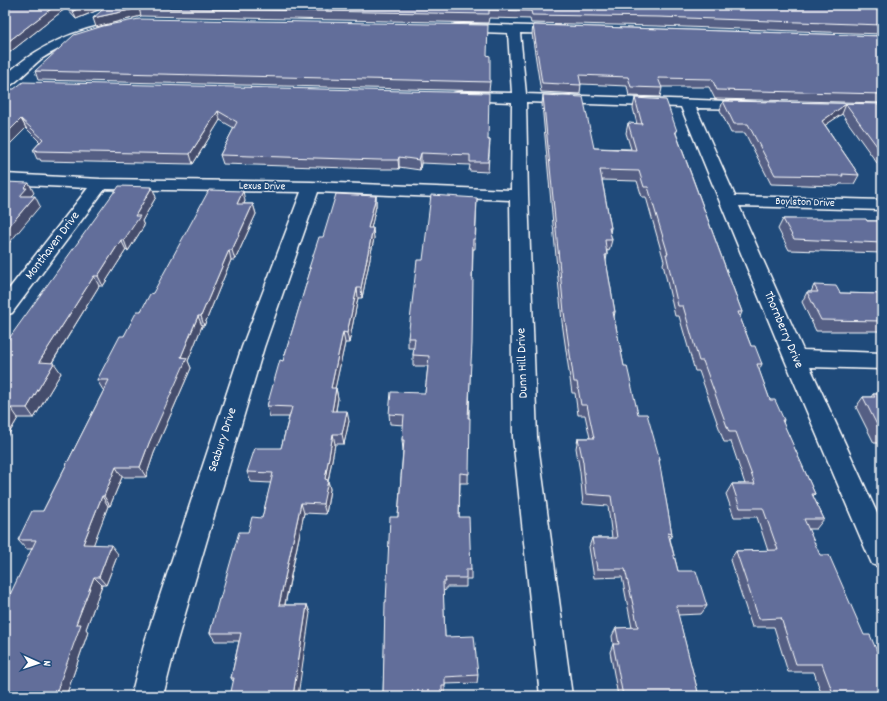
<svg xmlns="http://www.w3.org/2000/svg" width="887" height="701" viewBox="0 0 887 701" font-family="Dekko,sans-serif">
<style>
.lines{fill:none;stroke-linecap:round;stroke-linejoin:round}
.minor-casing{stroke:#fff;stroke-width:3}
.minor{fill:#1f4a7a;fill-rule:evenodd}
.wall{fill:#545f84;stroke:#fff}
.shaded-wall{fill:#454d6c;stroke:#fff}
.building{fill:#626e9a;stroke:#fff}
.labels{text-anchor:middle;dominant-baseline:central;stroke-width:3.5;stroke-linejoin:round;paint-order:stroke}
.far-street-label{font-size:11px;fill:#fff;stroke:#1f4a7a}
.street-label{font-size:13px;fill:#fff;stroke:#1f4a7a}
</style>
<rect width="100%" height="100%" fill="#1f4a7a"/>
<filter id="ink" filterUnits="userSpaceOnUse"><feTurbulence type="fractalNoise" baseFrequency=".025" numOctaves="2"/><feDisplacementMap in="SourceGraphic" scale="8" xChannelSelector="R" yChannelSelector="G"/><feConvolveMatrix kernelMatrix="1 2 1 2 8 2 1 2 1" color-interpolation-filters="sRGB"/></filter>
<g filter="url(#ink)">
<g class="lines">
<g class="minor-casing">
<path id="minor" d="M457 24 567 27 569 30 567 33 563 34 520 33 526 94 756 102 758 105 756 108 751 109 696 108 735 196 882 200V210L739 206 803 350 882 353V369L810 367 882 524V568L872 564 868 555 784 358 681 107 526 102 528 195 537 437 572 696H540L513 437 510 200 318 192 264 347 177 641 163 696H131L145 641 242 347 301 192 105 189 12 313 5 315V294L88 188 5 184V174L100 179 311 182 511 190 512 102 459 100 454 99 452 96 454 93 459 92 512 93 508 33 453 31 451 28 453 25Z
M100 26 104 27 106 30 104 33C82 38 61 46 41 59 32 66 14 86 5 88V76C32 50 63 35 100 26Z"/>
</g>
<use href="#minor" class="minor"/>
</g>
<path class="wall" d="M5 5H882V34L657 26 531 23 530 19 489 18 488 23 141 16 96 27 106 7 76 19 66 8 5 56Z
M533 25 882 36V103L715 99 709 87H661L662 88 660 97 629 96 627 86 581 84 580 94 541 92 532 34Z
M487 55 490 82 489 91 38 80 35 71Z
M5 89 490 140 488 172 469 171 470 165 421 163 420 170 399 167V169H380L223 164 220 155 234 128 220 120 193 164 41 161 40 159H37L33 150 40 142 26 128Z
M543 95 594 148 631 149 626 133 628 123 637 124 633 108 635 98 677 131 676 133 742 312 740 317 751 346 762 364 759 370 770 400 784 420 783 423 815 494 813 496 824 519 816 529H808L882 696H822L814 672H788L774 627H752L730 560 736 551H768L757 517H734L726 494 732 484H745L731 442H724L699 371H695L679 316H675L663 264 664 261 646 197H642L637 181 602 180 611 228 610 233 612 240 609 251 607 250V255L606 261 615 312 614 317 624 366 638 414 660 460 659 462 672 534 670 539 678 571 707 606 701 614 678 615 699 696H618L610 652 613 644 612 636 616 628H632L622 577 594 578 589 547 592 538H612L608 506 583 504 580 472 576 448 578 438H590L585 415H578L575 393H572L562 322 542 104Z
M723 101 882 104V170L842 114 825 125 859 175 854 184H840L838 186 771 184 745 133H731L720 110Z
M376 196V206L371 228 374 238 362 298H358L349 343H345L335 388H336L338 398 336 411 349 421 344 444H335L328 481 330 489 326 514 304 513 285 605H307L310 613 233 681 231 678 239 641H215L210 633 220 599 248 532 262 518 271 483 251 482 247 472 281 448 289 417H270L267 406 283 361 310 272 309 268 323 237Z
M156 197 142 221 144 226 128 251 126 250 103 286H99L52 363 61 373 34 418H18L5 440V344Z
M477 198 475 249H473L469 418 468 483H460L459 517 471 570V579H466V587H446V590L443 591 445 637 478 675 477 683 445 684V693L383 695 386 602 398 517 403 450 402 440 404 425 390 424 389 414 425 393 428 366H413V355L414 348H408V338L423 260Z
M245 201 244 204H253L256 214 235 260H231L204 326H202L188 361 191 368 154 453 146 477H122L110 506H108L93 545 118 554 106 585H102L86 629 88 632 66 696 32 549H26L18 540 43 511 104 390H103L97 380 124 336 153 293Z
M783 219 882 221V253L789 250 778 229Z
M814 285 840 293 882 294V331H816L802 302 807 292H811Z
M873 394H882V443H874L856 407 863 397H871Z"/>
<path class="shaded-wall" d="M56 5H65L66 8 5 56V44Z
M87 5H110L76 19 73 11Z
M139 8 141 16 96 27 93 18Z
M846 104 842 114 818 130 822 121Z
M218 111 220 120 193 164 190 154Z
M21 119 26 128 5 149V135Z
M421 153V163L420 170 419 160Z
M399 157V169L398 160Z
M29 183 34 193 31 196 32 198 20 196 24 188Z
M152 187 156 197 142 221 144 226 128 251 124 240 135 216Z
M243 191 245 201 240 214 237 204Z
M35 196 40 206 5 248V231Z
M376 196V206L369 238 368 228Z
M253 204 256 214 235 260 232 250Z
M373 228 374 238 362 298 361 288Z
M121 240 126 250 103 286 98 276Z
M229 250 231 260 204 326 201 316Z
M94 276 99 286 46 372 39 362Z
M357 288 358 298 349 343 347 333Z
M198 316 202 326 188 361 191 368 154 453 146 477 140 467 181 357Z
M343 332 345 343 333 398 331 388Z
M54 363 61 373 34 418 27 408Z
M336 388 338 398 334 421 332 411Z
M11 408 18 418 5 440V417Z
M347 411 349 421 344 444 342 434Z
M333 434 335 444 328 481 330 489 326 514 323 504 325 479Z
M116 467 122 477 110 506 104 496Z
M102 496 108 506 90 554 83 544Z
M301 503 304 513 283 613 279 605Z
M111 545 118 554 106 585 99 577Z
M94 577 102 585 86 629 88 632 66 696H55L76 624Z
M307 605 310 613 298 696H293Z"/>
<path class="building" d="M5 5H56L5 44Z
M67 5H87L73 11Z
M108 5H882V25L659 17 532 15 531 11 489 10V14L139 8 93 18Z
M139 19 488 25 487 55 490 56V82L35 71 74 35 103 26Z
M533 25 882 36V94L717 90 712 79 658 78 662 88 631 87 628 77 579 75 581 85 542 83Z
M23 82 489 93 488 140H490L488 162H470V155L421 153 419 160 399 157 398 160H379L220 155 237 122 218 111 190 154 36 151 37 150H33L43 139 21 119 5 135V89H14Z
M543 95 583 97 594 148 636 150 628 123 642 124 635 98 666 100 677 131H675L742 312H738L751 346H755L762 364H757L770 400H775L784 420H782L815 494H812L824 519H804L820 555H829L864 635H870L882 663V696H834L822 664H796L781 618 759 619 736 551 778 550 763 508H740L732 484H755L736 432H729L703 361H699L683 306H678L666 254H668L648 187H644L639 171 600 170 611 228H609L612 240H605L607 255H605L615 312H613L624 366H627L638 414H647L660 460H659L672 534 668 533 678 571H696L707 606H676L699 696H623L613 644H619L616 628 638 627 625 569H597L592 538H617L611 496 586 494 583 462 578 438H594L587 405H581L577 382H574L564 312Z
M723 101 882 104V153L846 104 822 121 859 175 842 174 843 176 775 175 748 124H734Z
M5 182 29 183 24 188H27L20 196H35L5 231Z
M119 186 152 187 135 216H140L124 240H121L98 276H94L39 362 54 363 27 408H11L5 417V350L6 349H5V344L114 192H115Z
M209 190 243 191 237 204H253L232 250H229L201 316H198L181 357 187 358 149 443 140 467H116L104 496H102L83 544 111 545 99 577H94L76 624H81L55 696H5V605L36 540H18L32 511H43L109 380H97L120 336H124L137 311H141L150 294 153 293Z
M336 194 376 196 368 228H373L361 288H357L347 333 343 332 331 388H336L332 411H347L342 434H333L325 479 328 480 323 504 301 503 279 605H307L293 696H230L234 678H231L241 633H210L219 599H220L239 532H248L252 517 262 518 273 473 247 472 255 448H281L292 407 267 406 280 360 283 361 311 268H309L319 237H323Z
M431 195 477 198 475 239H473L472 278H473L472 344 468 418H470L469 474 460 473 459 517H469L471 570H466V578H445L446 582H443L445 637 474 636 478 675 445 677V686H442V696H378V695H383L385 602H386L390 517H398L404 440H402L404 415 389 414 391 392 425 393 429 356 413 355 415 338H408L417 260H423Z
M783 219H866L867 221H882V243L794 239Z
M814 285 836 286 840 293 882 294V321L821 320 807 292H818Z
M873 394H882V433H881L863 397H875Z"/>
</g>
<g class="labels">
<g class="far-street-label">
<text transform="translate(262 187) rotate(1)">Lexus Drive</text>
<text transform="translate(805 203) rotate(2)">Boylston Drive</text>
</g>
<g class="street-label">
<text transform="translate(53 246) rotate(-53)">Monthaven Drive</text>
<text transform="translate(783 330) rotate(67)">Thornberry Drive</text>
<text transform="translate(523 363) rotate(-92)">Dunn Hill Drive</text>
<text transform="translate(223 440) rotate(-72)">Seabury Drive</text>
</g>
</g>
<rect width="887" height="701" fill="none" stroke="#1f4a7a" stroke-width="20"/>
<rect x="10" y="10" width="867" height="681" fill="none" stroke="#fff" stroke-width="1.5" filter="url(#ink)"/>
<g transform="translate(38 663) rotate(93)" stroke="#1f4a7a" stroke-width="3" paint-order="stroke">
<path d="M0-3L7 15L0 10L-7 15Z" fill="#ffffff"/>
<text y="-6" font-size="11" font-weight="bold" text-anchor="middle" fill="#ffffff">N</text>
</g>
</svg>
